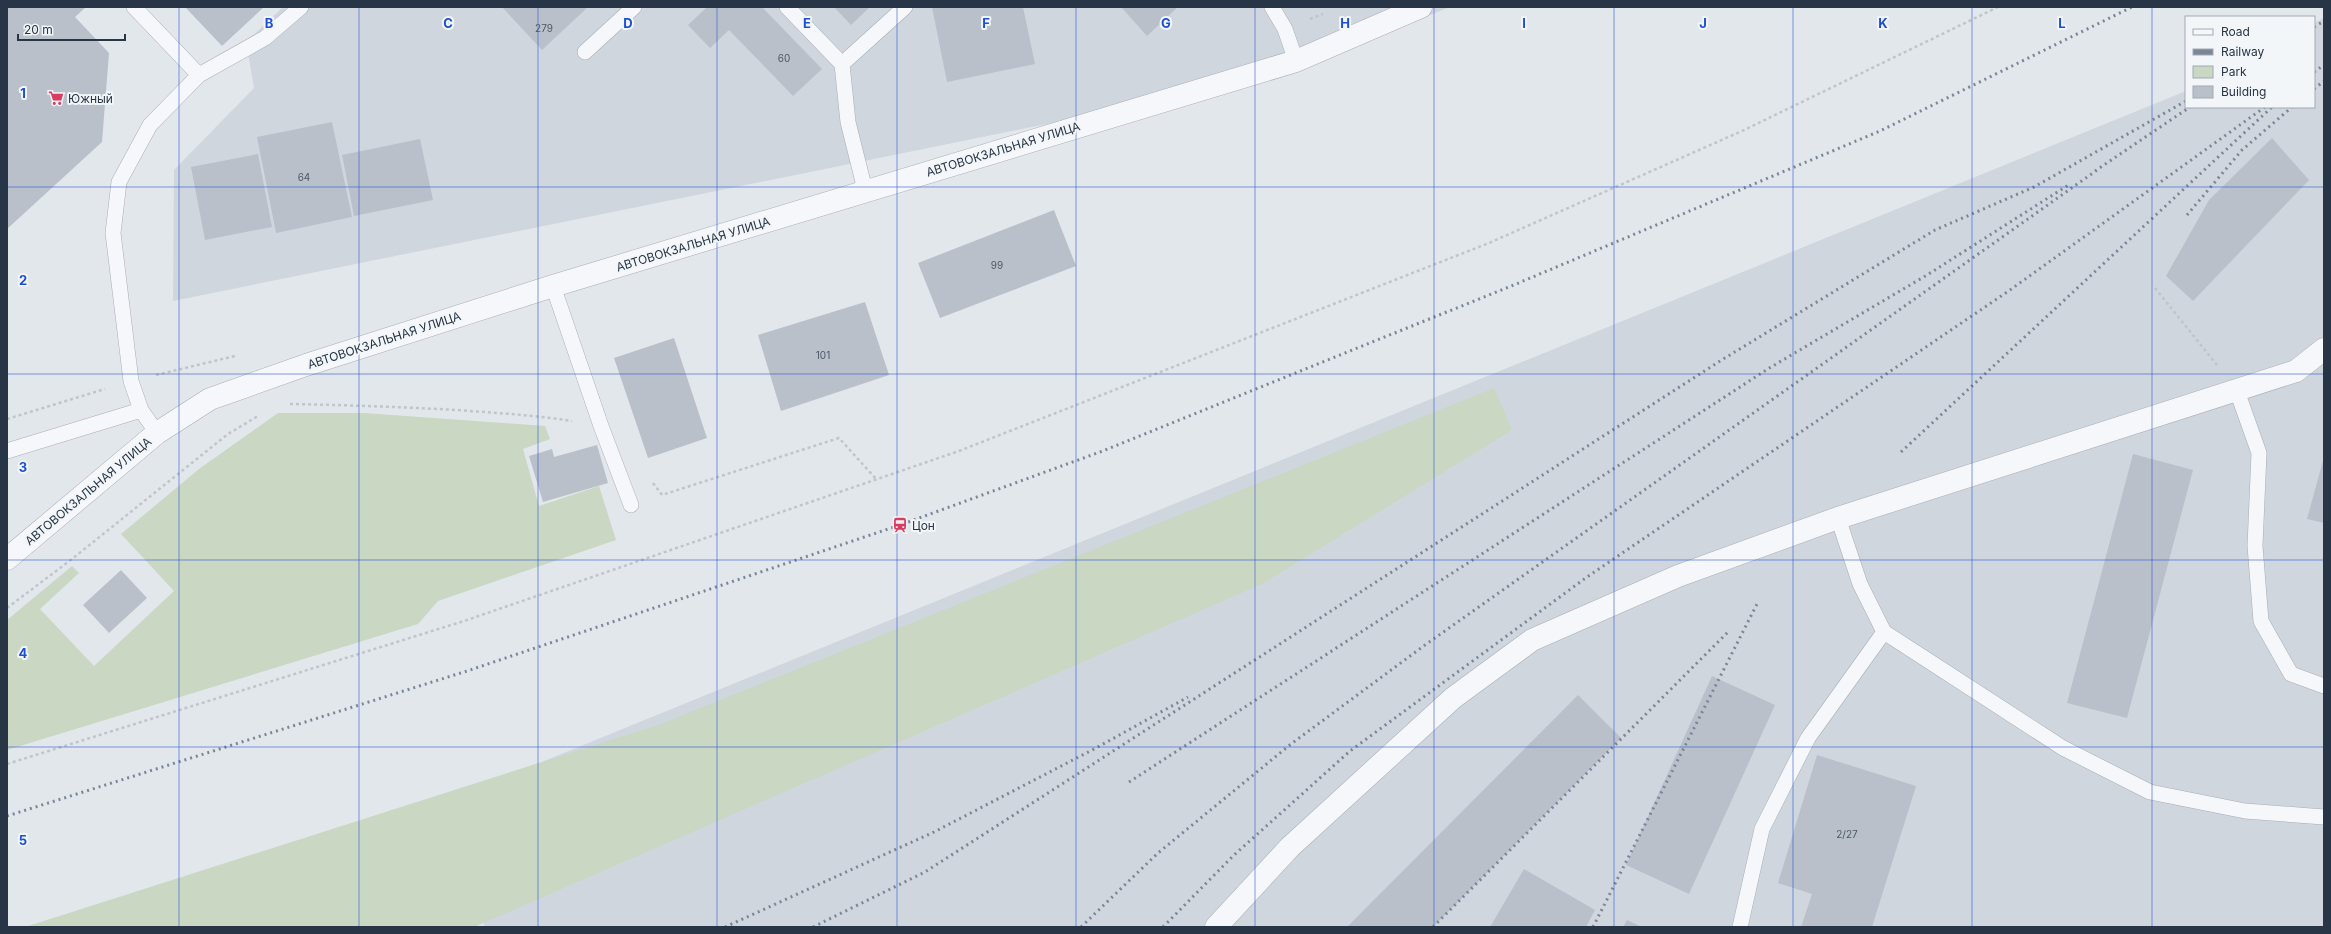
<svg xmlns="http://www.w3.org/2000/svg" width="2331" height="934" viewBox="0 0 2331 934" font-family="Inter,sans-serif">
<style>
.built{fill:#d0d6de}
.green{fill:#c9d7c3}
.building{fill:#b9c0ca}
.lines{fill:none;stroke-linecap:round;stroke-linejoin:round}
.service-casing{stroke:#a6aeb7;stroke-width:16}
.minor-casing{stroke:#a6aeb7;stroke-width:23}
.tertiary-casing{stroke:#a6aeb7;stroke-width:23}
.path{stroke:#c0c5cb;stroke-width:2.5;stroke-dasharray:3 3;stroke-linecap:butt}
.service{stroke:#f6f7fa;stroke-width:15}
.minor{stroke:#f6f7fa;stroke-width:22}
.tertiary{stroke:#f6f7fa;stroke-width:22}
.rail{stroke:#7a8797;stroke-width:3;stroke-dasharray:2 4;stroke-linecap:butt}
.grid{fill:none;stroke:#1d4ed8;stroke-width:1;stroke-opacity:0.55}
.labels{text-anchor:middle;dominant-baseline:central;stroke-width:4;stroke-linejoin:round;paint-order:stroke}
.number-label{font-size:10px;fill:#4c5867}
.poi-label{font-size:12px;fill:#283546;stroke:#f2f6f9;text-anchor:start}
.street-label{font-size:12px;fill:#283546;stroke:#f2f6f9}
.grid-label{font-size:13px;text-anchor:middle;font-weight:bold;fill:#1d4ed8;stroke:#f2f6f9;stroke-width:4;stroke-linejoin:round;paint-order:stroke}
</style>
<rect width="100%" height="100%" fill="#e2e7ec"/>
<path class="built" d="M283 7H1450L1274 78 173 301 174 170 254 88 246 42Z
M2324 18V927H485L434 806 2186 91V107H2314V23Z"/>
<path class="green" d="M1494 388 1512 430 1262 584 474 927H25L661 724Z
M278 413H364L545 426 550 439 523 449 539 506 599 486 616 540 438 601 418 624 7 750V620L72 566 79 573 40 609 94 666 174 591 121 534 199 469Z"/>
<path class="building" d="M7 7H86L75 17 109 53 102 142 7 229Z
M185 7H264L222 46Z
M502 7H588L542 50Z
M707 7H762L822 69 793 96 729 30 710 48 688 25Z
M834 7H870L851 25Z
M932 7H1023L1035 64 947 82Z
M1121 7H1178L1147 36Z
M332 122 352 217 276 233 257 137Z
M2272 138 2309 180 2193 301 2166 276 2209 200Z
M420 139 433 200 354 216 342 155Z
M258 154 272 227 205 240 191 167Z
M1054 210 1076 266 940 318 918 263Z
M865 302 889 375 781 411 758 335Z
M674 338 707 438 648 458 614 358Z
M597 445 608 483 543 502 529 456 552 449 554 457Z
M2133 454 2193 470 2127 718 2067 703Z
M2324 457V523L2307 519Z
M121 570 147 598 109 633 83 605Z
M1712 676 1775 705 1689 894 1626 865Z
M1578 695 1621 738 1433 927H1347Z
M1817 755 1916 786 1872 927H1801L1812 894 1778 883Z
M1524 869 1595 910 1586 927H1490Z
M1627 920 1642 927H1623Z"/>
<g class="lines">
<g class="service-casing">
<path id="service" d="M787 7 842 64 848 122 865 190
M1272 7 1285 29 1296 61
M585 52 634 7
M842 64 905 7
M199 75 265 38 301 7
M553 286 601 426 631 505
M2237 391 2259 453 2255 546 2261 621 2291 674 2324 686
M141 410 157 433
M7 451 141 410 131 381 113 233 119 182 150 125 199 75 134 7
M1884 632 2063 748 2150 792 2245 811 2324 817
M1740 927 1762 829 1808 738 1884 632 1860 584 1838 518"/>
</g>
<g class="minor-casing">
<path id="minor" d="M1216 927 1290 847 1453 698 1532 640 1678 576 1838 518 2296 371 2324 349"/>
</g>
<g class="tertiary-casing">
<path id="tertiary" d="M7 559 157 433 210 399 306 365 553 286 1296 61 1421 7"/>
</g>
<path class="path" d="M1310 19 1323 14
M2155 288 2217 365
M156 375 235 356
M290 404C346 405 401 407 457 410 496 413 534 415 572 421
M7 419 105 389
M653 483 662 495 839 438 877 480
M7 608 72 559 228 434 258 416
M7 764 464 621 959 451 1489 243 1742 131 1998 7"/>
<use href="#service" class="service"/>
<use href="#minor" class="minor"/>
<use href="#tertiary" class="tertiary"/>
<path class="rail" d="M2314 27 2324 21
M2314 72 2324 65
M2314 89 2324 81
M2095 171 2190 107
M2187 215 2242 150 2292 107
M1901 452 2272 107
M1129 782 1771 367 1927 275 2070 184
M7 816 467 671 900 525 1100 452 1516 284 1880 131 2132 7
M725 927 934 832 1096 748 1188 697
M813 927 925 872 1720 361 1935 230 2034 187 2186 101
M1081 927 1158 853 1291 744 1425 645 2100 168
M1163 927 1233 856 1350 751 1587 577 2010 290 2265 107
M1433 927 1728 632
M1593 927 1758 602"/>
</g>
<path class="grid" d="M179 7V927M359 7V927M538 7V927M717 7V927M897 7V927M1076 7V927M1255 7V927M1434 7V927M1614 7V927M1793 7V927M1972 7V927M2152 7V927M7 187H2324M7 374H2324M7 560H2324M7 747H2324"/>
<defs>
<g id="supermarket-bare" transform="scale(1.2)"><path d="M-6-5.5h2.5l.6 2H6L4.5 2H-2.5L-4.4-4H-6ZM-1.5 3.2a1.3 1.3 0 1 0 .1 0ZM3 3.2a1.3 1.3 0 1 0 .1 0Z" fill="#db3d61" stroke="#f2f6f9" stroke-width="2.5" paint-order="stroke"/></g>
<g id="station-bare" transform="scale(1.2)"><path d="M-3-6H3Q5-6 5-4V2Q5 4 3 4L4.5 6H3L1.5 4h-3L-3 6H-4.5L-3 4Q-5 4-5 2V-4Q-5-6-3-6ZM-3.5-4v3h7v-3ZM-3.5 1v1.5H-2V1ZM2 1v1.5H3.5V1Z" fill="#db3d61" stroke="#f2f6f9" stroke-width="2.5" paint-order="stroke"/></g>
</defs>
<g fill-rule="evenodd">
<use href="#supermarket-bare" x="56" y="98"/>
<use href="#station-bare" x="900" y="525"/>
</g>
<g class="labels">
<g class="number-label">
<text x="544" y="28">279</text>
<text x="784" y="58">60</text>
<text x="304" y="177">64</text>
<text x="997" y="265">99</text>
<text x="823" y="355">101</text>
<text x="1847" y="834">2/27</text>
</g>
<g class="poi-label">
<text x="68" y="98">Южный</text>
<text x="912" y="525">Цон</text>
</g>
<g class="street-label">
<text transform="translate(1003 149) rotate(-17)">АВТОВОКЗАЛЬНАЯ УЛИЦА</text>
<text transform="translate(693 244) rotate(-17)">АВТОВОКЗАЛЬНАЯ УЛИЦА</text>
<text transform="translate(384 340) rotate(-18)">АВТОВОКЗАЛЬНАЯ УЛИЦА</text>
<text transform="translate(88 491) rotate(-40)">АВТОВОКЗАЛЬНАЯ УЛИЦА</text>
</g>
</g>
<g class="grid-label">
<text x="269" y="28">B</text>
<text x="448" y="28">C</text>
<text x="628" y="28">D</text>
<text x="807" y="28">E</text>
<text x="986" y="28">F</text>
<text x="1166" y="28">G</text>
<text x="1345" y="28">H</text>
<text x="1524" y="28">I</text>
<text x="1703" y="28">J</text>
<text x="1883" y="28">K</text>
<text x="2062" y="28">L</text>
<text x="23" y="98">1</text>
<text x="23" y="285">2</text>
<text x="23" y="472">3</text>
<text x="23" y="658">4</text>
<text x="23" y="845">5</text>
</g>
<rect width="2331" height="934" fill="none" stroke="#283546" stroke-width="16"/>
<rect x="2185" y="16" width="130" height="92" fill="#f2f6f9" stroke="#a1a9b1"/>
<rect x="2193" y="29" width="20" height="6" fill="#f6f7fa" stroke="#a1a9b1"/>
<text x="2221" y="36" font-size="12" fill="#283546">Road</text>
<rect x="2193" y="49" width="20" height="6" fill="#7a8797" stroke="#a1a9b1"/>
<text x="2221" y="56" font-size="12" fill="#283546">Railway</text>
<rect x="2193" y="66" width="20" height="12" fill="#c9d7c3" stroke="#a1a9b1"/>
<text x="2221" y="76" font-size="12" fill="#283546">Park</text>
<rect x="2193" y="86" width="20" height="12" fill="#b9c0ca" stroke="#a1a9b1"/>
<text x="2221" y="96" font-size="12" fill="#283546">Building</text>
<path d="M18 34v6h107v-6" fill="none" stroke="#283546" stroke-width="2"/>
<text x="24" y="34" font-size="12" fill="#283546" stroke="#f2f6f9" stroke-width="3" paint-order="stroke">20 m</text>
</svg>
